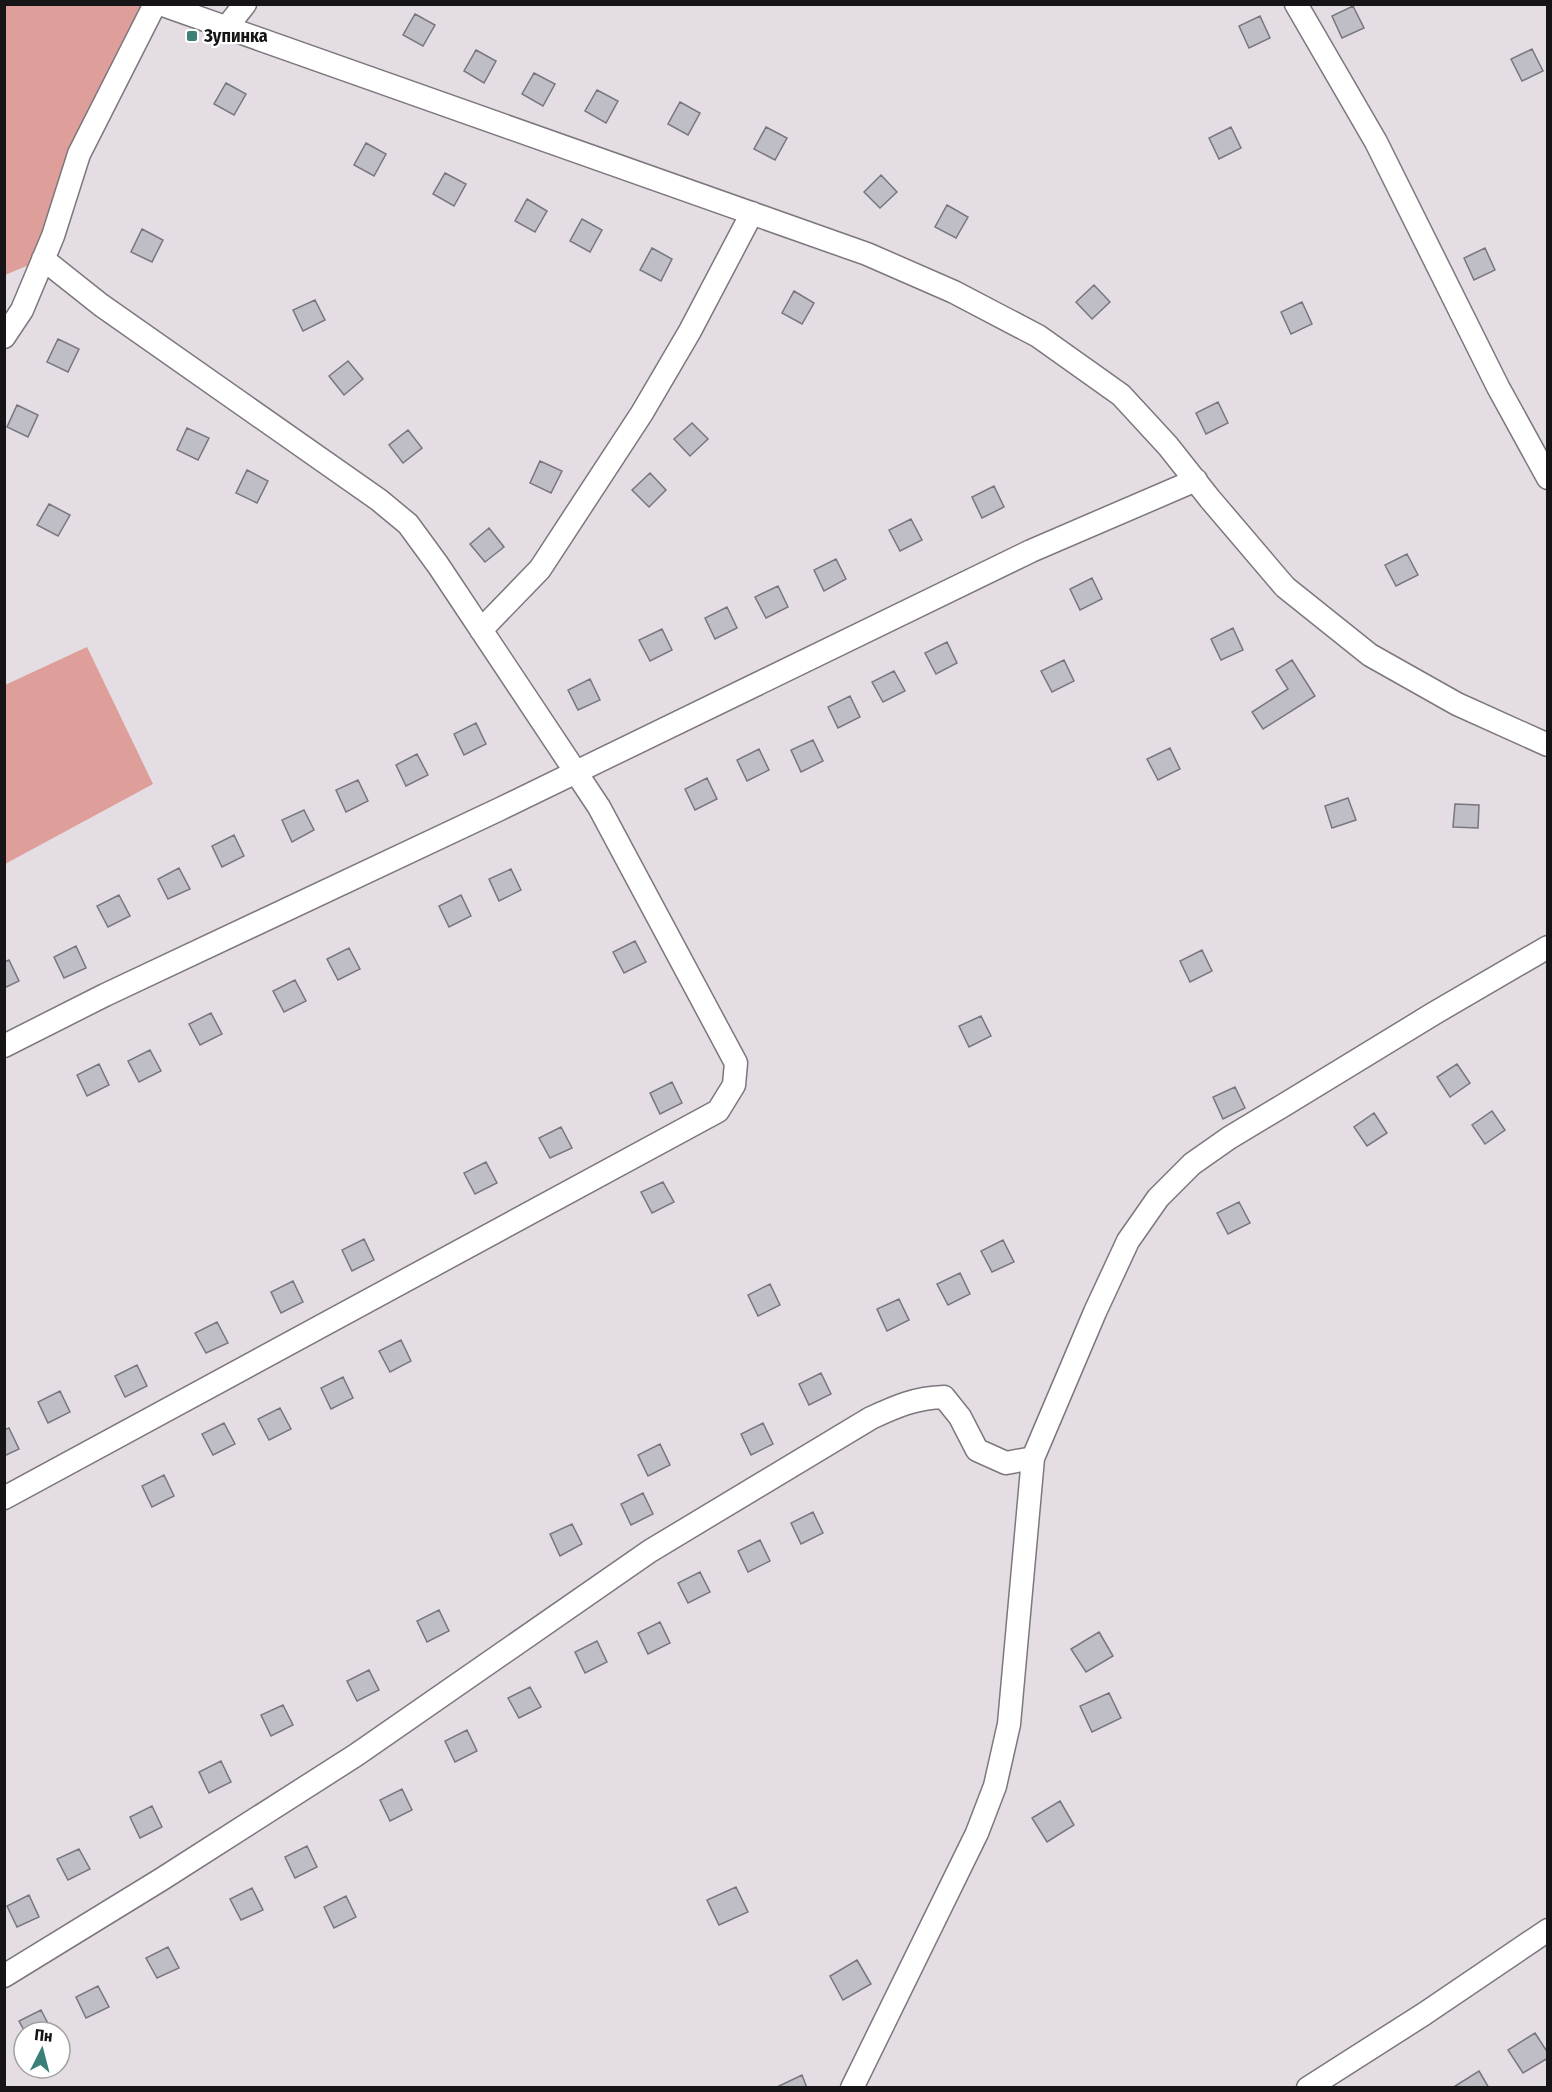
<svg xmlns="http://www.w3.org/2000/svg" width="1552" height="2092" viewBox="0 0 1552 2092" font-family="'Fira Sans Condensed',sans-serif">
<style>
.green{fill:#de9e99}
.building{fill:#bfbdc5;stroke:#78767e;stroke-width:1.5}
.lines{fill:none;stroke-linecap:round;stroke-linejoin:round}
.minor-casing{stroke:#7d777d;stroke-width:25}
.minor{stroke:#fff;stroke-width:22}
.poi-dot{fill:#3a8077;stroke:#fff;stroke-width:2}
.labels{text-anchor:middle;dominant-baseline:central;stroke-width:4.5;stroke-linejoin:round;paint-order:stroke}
.poi-label{font-size:18px;font-weight:bold;fill:#161416;stroke:#fff;text-anchor:start}
</style>
<rect width="100%" height="100%" fill="#e4dde4"/>
<path class="green" d="M5 5H155L43 259 5 275Z
M87 647 153 784 5 864V685Z"/>
<path class="building" d="M1353 6 1364 28 1342 38 1332 16Z
M415 14 435 25 423 46 403 35Z
M1260 16 1270 38 1249 48 1239 26Z
M1532 49 1543 71 1522 81 1511 59Z
M476 50 496 61 484 83 464 71Z
M534 73 555 84 543 106 522 94Z
M226 83 246 94 234 115 214 104Z
M597 90 618 101 606 123 585 111Z
M680 102 700 113 688 135 668 124Z
M766 127 787 138 775 160 754 149Z
M1231 127 1241 148 1219 159 1209 138Z
M366 143 386 154 374 176 354 165Z
M445 173 466 184 454 206 433 194Z
M881 175 897 192 880 208 864 192Z
M527 199 547 211 535 232 515 221Z
M947 205 968 217 956 238 935 227Z
M582 219 602 230 590 252 570 241Z
M142 229 163 240 152 262 131 252Z
M652 248 672 259 661 281 640 270Z
M1485 248 1495 270 1474 280 1464 258Z
M1094 285 1110 302 1092 319 1076 302Z
M794 291 814 303 802 324 782 313Z
M315 300 325 320 303 331 293 310Z
M1302 302 1312 324 1291 334 1281 312Z
M58 339 79 349 68 372 47 362Z
M348 361 363 379 344 395 329 376Z
M1218 402 1228 423 1206 434 1196 413Z
M17 405 38 415 28 437 7 427Z
M692 423 708 439 690 456 674 439Z
M187 428 209 438 198 460 177 450Z
M408 430 422 448 403 463 389 445Z
M540 461 562 471 551 493 530 483Z
M247 470 268 481 257 503 236 493Z
M650 473 666 490 649 507 632 490Z
M994 486 1004 507 982 518 972 497Z
M49 504 70 515 58 536 37 525Z
M911 519 922 540 900 551 889 530Z
M489 528 504 547 485 562 470 544Z
M1407 554 1418 575 1396 586 1385 565Z
M836 559 846 579 824 591 814 570Z
M1092 578 1102 599 1080 610 1070 589Z
M778 586 788 607 766 618 755 597Z
M727 607 737 628 715 639 705 618Z
M1233 628 1243 650 1221 660 1211 639Z
M662 629 672 650 650 661 639 640Z
M947 642 957 663 936 674 925 653Z
M1064 660 1074 681 1052 692 1041 671Z
M1292 660 1315 696 1263 729 1252 712 1288 689 1276 670Z
M894 671 905 691 883 702 872 682Z
M590 679 600 700 578 710 568 690Z
M850 696 860 717 838 728 828 707Z
M476 723 486 744 464 755 454 734Z
M813 740 823 761 801 772 791 750Z
M1170 748 1180 769 1158 780 1147 759Z
M759 749 769 770 747 781 737 760Z
M417 754 428 775 406 786 396 765Z
M707 778 717 799 695 810 685 789Z
M358 780 368 801 346 812 336 790Z
M1348 798 1356 820 1332 828 1325 806Z
M1455 804 1479 805 1478 828 1453 827Z
M304 810 314 830 292 842 282 820Z
M234 835 244 856 222 867 212 846Z
M179 868 190 889 168 899 158 879Z
M511 869 521 890 499 901 489 879Z
M119 895 130 916 108 927 97 906Z
M461 895 471 916 449 927 439 906Z
M635 941 646 962 624 973 613 952Z
M76 946 86 968 64 978 54 957Z
M349 948 360 969 338 980 327 959Z
M1202 950 1212 971 1190 982 1180 961Z
M9 960 19 981 4 988V962Z
M295 980 306 1001 284 1012 273 991Z
M211 1013 222 1034 200 1045 189 1024Z
M981 1016 991 1036 969 1047 959 1026Z
M150 1050 161 1071 139 1082 128 1061Z
M99 1064 109 1085 87 1096 77 1075Z
M1457 1064 1470 1083 1450 1097 1437 1077Z
M672 1082 682 1103 660 1114 650 1093Z
M1235 1087 1245 1108 1223 1119 1213 1097Z
M1492 1111 1505 1130 1485 1144 1472 1125Z
M1374 1113 1387 1133 1367 1146 1354 1127Z
M561 1127 572 1148 550 1158 539 1138Z
M486 1162 497 1183 475 1194 464 1173Z
M663 1182 674 1202 652 1213 641 1192Z
M1239 1202 1250 1223 1228 1234 1217 1213Z
M364 1239 374 1260 352 1271 342 1250Z
M1003 1240 1014 1262 992 1272 981 1251Z
M960 1273 970 1294 948 1305 937 1284Z
M293 1281 303 1302 281 1313 271 1292Z
M770 1284 780 1305 758 1316 748 1295Z
M899 1299 909 1320 887 1331 877 1309Z
M217 1322 228 1343 206 1353 195 1333Z
M401 1340 411 1361 390 1372 379 1351Z
M137 1365 147 1386 125 1397 115 1376Z
M821 1373 831 1394 809 1405 799 1384Z
M343 1377 353 1398 331 1409 321 1388Z
M60 1391 70 1412 48 1423 38 1402Z
M280 1408 291 1429 269 1440 258 1419Z
M224 1423 235 1444 213 1455 202 1434Z
M763 1423 773 1444 751 1455 741 1434Z
M9 1428 19 1449 4 1456V1430Z
M660 1444 670 1465 648 1476 638 1455Z
M164 1475 174 1496 152 1507 142 1486Z
M643 1493 653 1514 631 1525 621 1504Z
M813 1512 823 1533 801 1544 791 1523Z
M572 1524 582 1544 560 1556 550 1534Z
M760 1540 770 1561 748 1572 738 1551Z
M700 1572 710 1592 688 1603 678 1583Z
M439 1610 449 1631 427 1642 417 1621Z
M660 1622 670 1643 648 1654 638 1633Z
M1099 1632 1113 1656 1086 1672 1071 1649Z
M597 1641 607 1662 585 1673 575 1652Z
M369 1670 379 1690 357 1701 347 1681Z
M530 1687 541 1707 519 1718 508 1698Z
M1109 1693 1121 1718 1092 1732 1080 1706Z
M283 1705 293 1725 271 1736 261 1715Z
M467 1730 477 1751 455 1762 445 1741Z
M221 1761 231 1782 209 1793 199 1772Z
M402 1789 412 1810 390 1821 380 1800Z
M1060 1801 1074 1825 1047 1842 1032 1818Z
M152 1806 162 1827 140 1838 130 1817Z
M307 1846 317 1867 295 1878 285 1857Z
M79 1849 90 1869 68 1880 57 1859Z
M736 1887 748 1912 719 1925 707 1900Z
M252 1888 263 1910 241 1920 230 1899Z
M29 1895 39 1917 17 1927 7 1906Z
M346 1896 356 1917 334 1928 324 1907Z
M168 1947 179 1968 157 1978 146 1958Z
M857 1960 871 1984 843 2000 830 1976Z
M98 1986 109 2007 86 2018 76 1997Z
M41 2010 52 2031 25 2032 19 2021Z
M1535 2033 1548 2053V2058L1523 2073 1508 2050Z
M1479 2071 1489 2088H1452Z
M802 2075 807 2088H775Z"/>
<g class="lines">
<g class="minor-casing">
<path id="minor" d="M160 4 867 254 954 292 1038 336 1121 395 1168 446 1210 499 1285 587 1370 655 1457 704 1548 745
M1296 4 1376 142 1498 387 1548 478
M226 28 245 4
M4 337 22 310 53 236 79 154 155 4
M481 630 540 569 642 413 690 331 752 213
M4 1046 105 995 500 809 1031 551 1196 480
M4 1498 718 1111 734 1085 736 1063 599 807 438 565 408 524 379 500 101 305 43 259
M4 1976 162 1879 356 1755 650 1551 871 1418C897 1406 915 1398 944 1397L960 1417 977 1450 1006 1463 1033 1458
M852 2088 977 1833 995 1786 1009 1724 1033 1458 1095 1312 1128 1241 1158 1198 1192 1164 1229 1138 1284 1105 1433 1014 1548 947
M1308 2088 1424 2014 1548 1930"/>
</g>
<use href="#minor" class="minor"/>
</g>
<rect class="poi-dot" x="186" y="30" width="12" height="12" rx="3"/>
<g class="labels">
<g class="poi-label">
<text x="204" y="36">Зупинка</text>
</g>
</g>
<rect width="1552" height="2092" fill="none" stroke="#161416" stroke-width="12"/>
<g transform="translate(42 2050) rotate(6)"><circle r="28" fill="#ffffff" stroke="#a2a1a2" stroke-width="1.5"/>
<path d="M0-4.5L10 22L0 15L-10 22Z" fill="#3a8077"/>
<text y="-9" font-size="16" font-weight="bold" text-anchor="middle" fill="#161416">Пн</text>
</g>
</svg>
